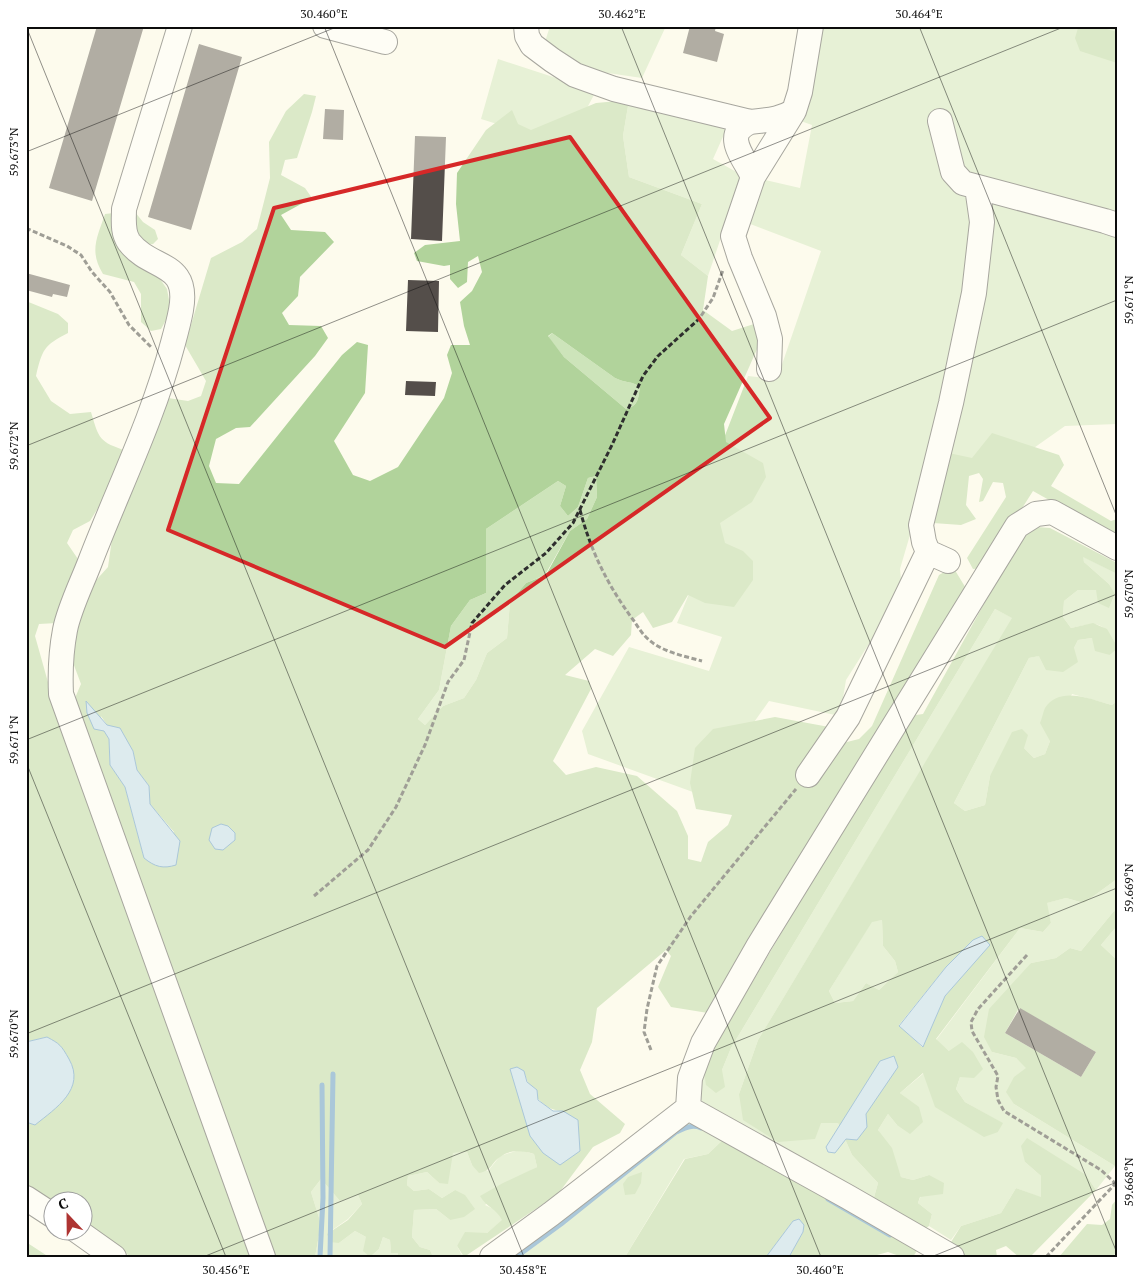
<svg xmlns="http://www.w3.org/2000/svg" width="1143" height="1283" viewBox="0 0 1143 1283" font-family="'PT Serif',serif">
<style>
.green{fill:#cde4ba}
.forest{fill:#b1d39b;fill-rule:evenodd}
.water{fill:#b6d7f0;stroke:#4587c0}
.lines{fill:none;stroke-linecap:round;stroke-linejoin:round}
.stream{stroke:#4587c0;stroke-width:5}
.building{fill:#544e4a}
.minor-casing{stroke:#3f3f3f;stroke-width:26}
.path{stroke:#2e2e2e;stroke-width:3;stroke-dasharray:5 2.5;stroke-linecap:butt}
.minor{stroke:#fff;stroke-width:24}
.marked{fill:none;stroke:#d62828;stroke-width:4;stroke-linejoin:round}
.ticks{fill:none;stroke:#0c0c0c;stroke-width:1;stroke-opacity:0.45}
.neatline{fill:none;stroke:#0c0c0c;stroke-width:2}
.ticks-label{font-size:12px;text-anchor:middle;fill:#0c0c0c}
</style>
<rect width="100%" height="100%" fill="#fdfbed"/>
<path class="green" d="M550 26H666L642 78 587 70 544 45Z
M816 26H1117V424L1065 426 1004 469 935 450 900 569 901 579 907 584 846 680 840 716 769 701 745 735 726 804 588 754 582 731 629 647 709 671 722 637 677 623 721 516 707 482 748 376 777 379 821 251 745 222 761 179 800 188 812 125 795 119Z
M498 59 596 91 567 146 481 119Z
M629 100 724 121 726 130 713 159 742 175 708 276 681 255 702 204 629 177 623 136Z
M552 333 615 378C625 383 632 381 640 387 638 398 639 406 626 409L564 357 548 337Z
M596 476 597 497 587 519 570 531 545 575 526 583 510 602 507 638 487 653 476 680 464 698 443 706 425 725 418 719 439 690 451 626 470 600 486 593V529L558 481 566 486 560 506 568 516 578 507 588 478Z
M1082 556 1117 574V646C1102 620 1098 622 1071 628L1063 617 1064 601 1078 590H1096L1109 607 1115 595 1109 584 1084 562Z
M995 609 1013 618 758 1040 739 1094 821 1123H838L852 1155 878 1183 873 1201 703 1103 696 1089 703 1066 722 1070 731 1048Z
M1092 638 1110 655 1117 649V701L1112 705 1072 694 1050 741 1045 754 1034 758 1024 748 990 776 985 805 965 811 954 803 1029 658 1074 648 1078 640Z
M1117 879V912L1114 911 1081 951 1070 948 1056 958 1031 963 992 1052 1016 1058 1027 1068 1014 1104 1115 1166 1096 1190 1086 1175 1025 1162 1041 1176 1042 1198 1016 1188 1001 1213 961 1226 951 1240 929 1226 932 1214 918 1203 929 1175 913 1180 901 1177 897 1167 878 1130 888 1114 897 1125 918 1107 900 1093 924 1073 998 1132 1002 1123 965 1102 956 1089 960 1077 949 1051 936 1040 1020 928 1043 932 1051 923 1046 903 1066 898 1084 903Z
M882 920 883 946 895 961 898 972 879 990 866 983 853 1001 835 1003 829 991 872 921Z
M1117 926V960L1101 945Z
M689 1115 728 1135 708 1154 684 1159 625 1257H508Z
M519 1150 534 1154 537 1167 522 1175 485 1205 498 1211 503 1220 487 1233 457 1246 463 1257H433L430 1250 420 1247 412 1237 414 1210 436 1209 450 1220 455 1190 442 1198 429 1189 414 1191 407 1185 408 1176 427 1172 439 1183 453 1153 467 1152 472 1165 488 1171 500 1156Z
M321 1179 340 1201 358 1195 362 1204 348 1219 328 1233 339 1243 355 1231 366 1237 370 1257 379 1249 383 1237 390 1240 391 1252 399 1253 398 1257H315L321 1224 311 1192Z"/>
<path class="forest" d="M1083 26H1097L1117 32V63L1080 51 1075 38 1078 28Z
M304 94 316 96 312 112 297 158 285 160 281 175 305 188 312 198 281 215 291 230 325 232 334 242 300 277 298 296 282 313 289 325 321 326 328 338 315 356 250 427 236 428 216 439 209 466 216 483 239 484 342 355 357 342 368 345 365 393 334 441 353 475 370 481 398 467 444 398 452 373 447 355 451 345H470L464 326 460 302 472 291 482 272 478 256 468 262 467 282 458 288 450 279V265L444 266 417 261 414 253 425 245 460 241 456 204 457 173 486 130 512 110 518 124 531 130 596 103 629 100 623 136 629 177 702 204 681 255 708 276 703 310 732 331 754 324 765 331 724 424 726 442 763 463 766 477 752 502 720 523 725 543 743 551 753 561V580L734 607 705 603 688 595 672 622 653 628 643 612 632 620 631 635 613 656 595 649 565 675 589 681 591 689 553 761 566 775 596 767 637 776 677 811 688 836V859L701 862 708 842 728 825 732 815 696 809 690 783 695 748 713 729 775 717 840 729 843 743 859 739 872 726 939 575 953 567 967 590 708 1013 671 1007 658 987 671 956 666 950 597 1008 592 1042 580 1070 590 1094 625 1124 620 1133 593 1147 558 1194 464 1257 457 1246 465 1232 487 1233 502 1220C496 1208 487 1208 480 1196L503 1183 537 1167 534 1154C523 1151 510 1149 500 1157 490 1164 493 1170 479 1173L472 1165 467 1152 453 1153 448 1184 439 1183 427 1172 408 1176 407 1185 414 1191 429 1189 442 1198 455 1190 465 1195 475 1209 464 1217 450 1220 436 1209 414 1210 412 1237 420 1247 430 1250 433 1257H398V1253H391L390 1240 383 1237 379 1249 370 1257 363 1251 366 1237 355 1231 339 1243 330 1242 327 1234 348 1220 362 1204 358 1195 340 1201 321 1179 311 1192 321 1224 315 1257H272L72 705 81 684 66 644 90 587 108 567 114 525 140 473 168 398 188 401 201 396 206 381 185 345 211 258 242 242 257 229 270 178 269 142 286 111ZM552 333 615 378C625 383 632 381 640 387 638 398 639 406 626 409L564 357 548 336ZM596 476 597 497 587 519 570 531 546 575 526 583 510 602 507 638 487 653 476 680 464 698 443 706 425 725 418 719 439 690 451 626 470 600 486 593V529L558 481 566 486 560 506 568 516 578 507 588 478ZM101 716 107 725 133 751 137 770 149 786 150 804 174 832 144 858 125 787 110 765 109 739 104 730ZM524 1071C529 1090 542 1111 563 1111L530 1136Z
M135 212 143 222 155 230 158 239 153 244 143 245 132 237Z
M114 213 167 289 171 311 161 329 151 331 141 322V294L134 282 103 274C89 251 97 238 105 214Z
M26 301 58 314 68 323V333C44 345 42 350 36 376L51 401 70 414 91 412C99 439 99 442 127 451L120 472 90 521 73 530 67 543 80 562 57 623 39 624 35 636 53 700 258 1257H131L83 1224 82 1200H52V1203L26 1186V1122L35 1125 47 1037 26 1042Z
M992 433 1059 455 1064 465 1051 486 1111 521 1117 519V538L1033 491 984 568 973 569 967 558 1006 497 1003 483 993 482 983 501 979 502 983 479 979 473 969 476 966 505 976 519 961 525 933 523 944 452 972 458Z
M1037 527 1050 528 1117 563V574L1083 557 1084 562 1109 584 1115 594 1109 608 1098 603 1096 590H1078L1064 601 1063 617 1071 628 1093 623 1107 629 1117 646V649L1110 655 1095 651 1092 638 1078 640 1074 648 1078 662 1063 672 1046 670 1039 656 1029 658 954 803 965 811 985 805 990 776 1012 732 1022 729 1028 735 1024 748 1034 758 1045 754 1050 741 1040 723C1042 719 1043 712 1045 708 1060 685 1092 700 1112 705L1117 701V879L1084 903 1066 898 1047 903 1051 923 1043 932 1020 928 936 1039 949 1051 962 1042 973 1052 983 1069 974 1078 960 1077 956 1089 965 1102 1003 1123 998 1132 984 1137 935 1107 923 1073 900 1093 919 1107 923 1122 910 1134 897 1125 888 1114 878 1130 892 1148 901 1177 913 1180 929 1175 944 1183 943 1194 920 1197 918 1203 932 1214 929 1226 923 1230 873 1201 878 1183 852 1155 838 1123H821L815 1139 778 1142 743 1120 739 1094 758 1040 1012 618 995 609 731 1048 722 1070 725 1087 716 1093 706 1085 703 1066 909 716 923 714 1020 539ZM882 920 883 946 895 961 898 972 879 990 866 983 853 1001 835 1003 829 991 872 922ZM973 940 989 945 945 996 922 1047 899 1025 946 967Z
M1114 911 1117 912V926L1101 945 1117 960V1164L1115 1166 1014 1104 1006 1092 1014 1077 1026 1068 1016 1058 992 1052 984 1037 989 1009 1031 963 1056 958 1070 948 1081 951ZM1019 1008 1096 1052 1081 1077 1005 1033Z
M728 1135 918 1249 913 1257H902L888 1252 877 1255V1257H789L803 1232 793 1221 766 1257H625L685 1159 708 1154Z
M1027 1138 1086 1175 1096 1190 1030 1257H1019L1006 1246 996 1250 997 1257H959L946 1250 961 1226 1001 1213 1016 1188 1041 1197V1176L1025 1162 1021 1146Z
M642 1172 641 1183 635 1194 625 1195 623 1184 628 1177Z
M1117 1199V1252L1112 1257H1059L1087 1224 1102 1225 1110 1219 1112 1205Z
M26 1242 49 1257H26Z"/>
<path class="water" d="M86 701 107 725 120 728 133 751 137 770 149 786 150 804 180 841 176 865C163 869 155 867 144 858L125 787 110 765 109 739 104 731 94 729 87 713Z
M221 824 228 826 235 833V840L223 850 215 849 209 840 212 828Z
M982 936 990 945 945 996 923 1047 899 1026 946 967 973 940Z
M47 1037C60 1044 61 1045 69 1059 86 1089 56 1108 35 1125L26 1122V1042Z
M894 1056 898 1067 866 1114 867 1127 857 1140 846 1139 835 1153 828 1152 826 1147 880 1061Z
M517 1067 524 1071 527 1082 537 1090 538 1100 553 1111H563L578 1120 580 1151 560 1165 543 1153 530 1136 510 1069Z
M799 1219 804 1225 803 1232 789 1257H766L793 1221Z"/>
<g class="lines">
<path class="stream" d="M828 1199 890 1235
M320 1257 323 1198 322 1085
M330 1257 333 1074
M516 1257 561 1224 676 1132C685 1128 692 1124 701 1128"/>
</g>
<path class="building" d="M97 26H144L92 201 49 188Z
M690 26H716L715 31 724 34 717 62 683 53Z
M199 44 242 57 191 230 148 217Z
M325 109 344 110 343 140 323 139Z
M415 136 446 137 442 241 411 239Z
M26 273 70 285 67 297 53 294 52 297 26 290Z
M408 280 439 281 438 332 406 331Z
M406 381 436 382 435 396 405 395Z
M1020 1008 1096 1052 1081 1077 1005 1033Z"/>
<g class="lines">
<g class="minor-casing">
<path id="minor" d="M180 26 124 209C124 220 122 232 129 242 151 271 190 260 181 310 179 321 176 332 173 343 153 419 118 489 90 562 82 583 69 609 65 630 61 651 60 672 61 694L263 1257
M325 26 385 42
M526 26 527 36 532 45 552 60 575 75 614 89 750 122C766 120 780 120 794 111L800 92 811 26
M940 121 953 172 963 183 1105 221 1117 225
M750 122C721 135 745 158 753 177L733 236 740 258 764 316 770 339 769 369
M753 177 794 111
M948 561 928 552 924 542 921 525 951 403 974 293 982 222 977 187
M808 775 848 717 928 552
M688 1108 848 1197 952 1257
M26 1198 52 1215
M76 1230 114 1257
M492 1257 551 1214 688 1108 690 1078 703 1043 759 945 1017 526 1036 514 1052 512 1117 548"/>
</g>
<path class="path" d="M26 228 67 246 81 255 92 272 110 292 129 325 151 347
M580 510C591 552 608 586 634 621 638 627 643 635 648 639 662 652 684 656 702 661
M314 896 368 850 396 807 425 745 448 682 464 660 472 623 505 585 546 553 573 523 612 445 643 376 658 356 699 319 713 298 723 270
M1027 955 978 1009 971 1022 972 1031 998 1076 996 1087 998 1100 1004 1111 1101 1170 1116 1184
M651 1050 644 1032 647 1009 657 966 691 916 796 789
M1046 1257 1116 1183"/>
<use href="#minor" class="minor"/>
</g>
<path d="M0 0H1143V1283H0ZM570 137 770 418 445 647 168 530 274 208Z" fill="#fdfbed" fill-opacity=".55" fill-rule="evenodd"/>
<path class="marked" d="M570 137 770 418 445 647 168 530 274 208Z"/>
<path class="ticks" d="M26 26 524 1257M324 26 821 1257M621 26 1117 1253M919 26 1117 517M26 152 339 26M26 446 1066 26M26 740 1117 300M26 762 226 1257M26 1034 1117 594M203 1257 1117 888M931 1257 1117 1182"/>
<rect width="1143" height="1283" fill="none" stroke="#ffffff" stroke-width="55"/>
<g transform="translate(68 1216) rotate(338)"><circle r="24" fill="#ffffff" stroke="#9e9e9e"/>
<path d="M0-4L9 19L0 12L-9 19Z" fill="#ae3432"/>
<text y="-8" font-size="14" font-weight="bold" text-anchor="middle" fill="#0c0c0c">С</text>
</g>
<rect x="28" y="28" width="1088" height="1228" class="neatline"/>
<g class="ticks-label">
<text x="324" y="18">30.460°E</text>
<text x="622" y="18">30.462°E</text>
<text x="919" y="18">30.464°E</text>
<text transform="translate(14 152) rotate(-90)" y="4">59.673°N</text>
<text transform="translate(1129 300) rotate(-90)" y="4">59.671°N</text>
<text transform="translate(14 446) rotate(-90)" y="4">59.672°N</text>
<text transform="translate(1129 594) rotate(-90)" y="4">59.670°N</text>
<text transform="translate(14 740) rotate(-90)" y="4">59.671°N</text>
<text transform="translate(1129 888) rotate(-90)" y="4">59.669°N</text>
<text transform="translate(14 1034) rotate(-90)" y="4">59.670°N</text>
<text transform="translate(1129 1182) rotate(-90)" y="4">59.668°N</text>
<text x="226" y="1274">30.456°E</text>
<text x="523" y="1274">30.458°E</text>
<text x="820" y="1274">30.460°E</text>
</g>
</svg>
